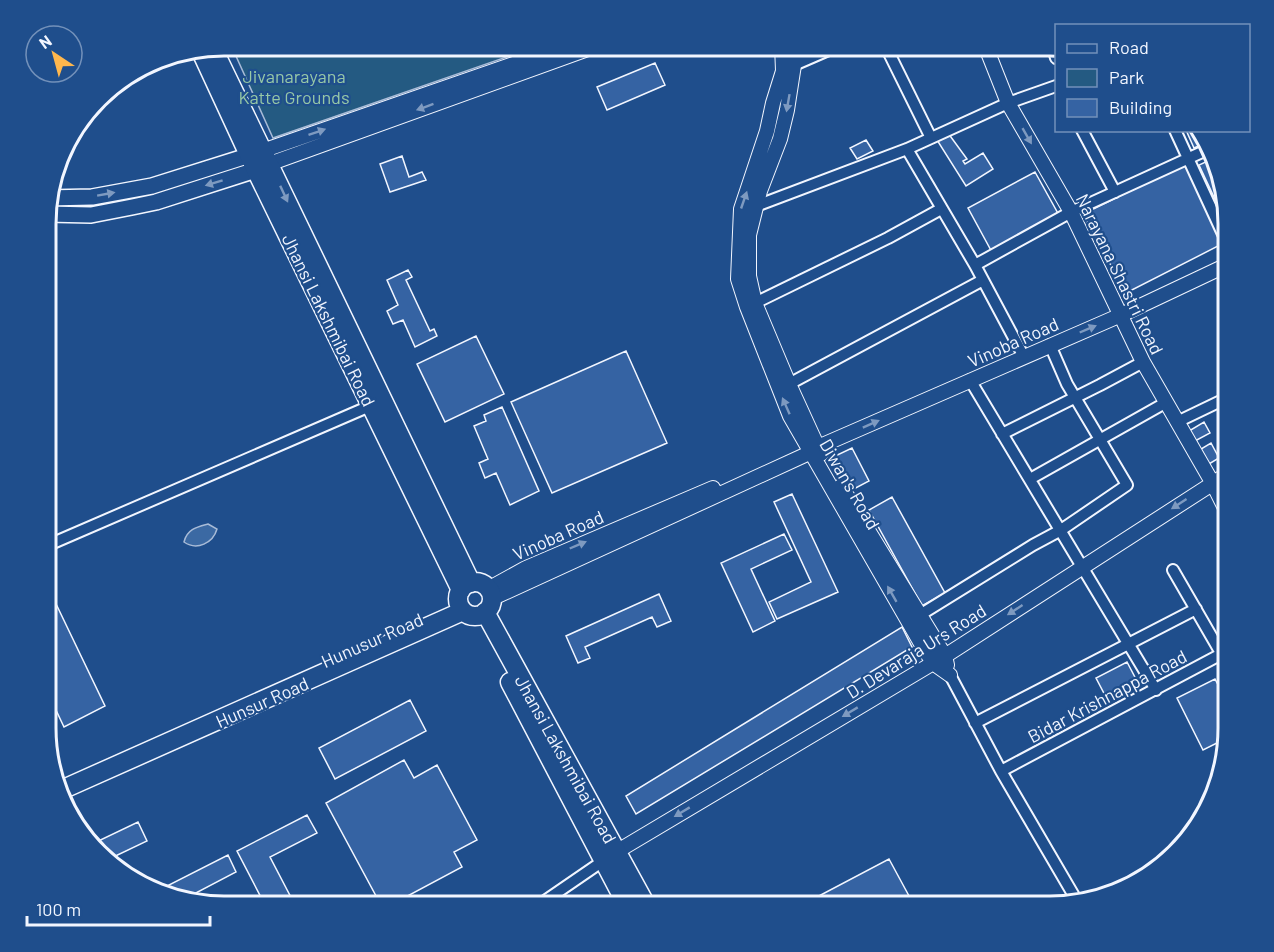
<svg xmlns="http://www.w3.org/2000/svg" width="1274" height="952" viewBox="0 0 1274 952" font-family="Barlow,sans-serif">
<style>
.green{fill:#245a82;stroke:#a8bbd7;stroke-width:1.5}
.water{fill:#3b69a3;stroke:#a8bbd7;stroke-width:1.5}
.building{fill:#3563a3;stroke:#f2f6ff;stroke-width:1.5}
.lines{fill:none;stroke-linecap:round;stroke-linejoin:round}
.minor-casing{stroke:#f2f6ff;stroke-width:14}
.tertiary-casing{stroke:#f2f6ff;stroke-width:16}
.secondary-casing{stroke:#f2f6ff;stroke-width:18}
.primary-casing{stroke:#f2f6ff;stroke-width:21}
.minor{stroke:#1f4e8c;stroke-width:10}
.tertiary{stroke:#1f4e8c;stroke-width:14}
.secondary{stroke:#1f4e8c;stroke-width:15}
.primary{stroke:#1f4e8c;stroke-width:18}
.oneway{fill:#7e9ac0}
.labels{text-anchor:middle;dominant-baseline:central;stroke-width:4.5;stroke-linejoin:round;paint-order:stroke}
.park-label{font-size:18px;fill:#97c8a6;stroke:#1f4e8c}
.street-label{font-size:18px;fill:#f2f6ff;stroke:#1f4e8c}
.rim{fill:none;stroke:#f2f6ff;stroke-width:3}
</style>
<rect width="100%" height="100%" fill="#1f4e8c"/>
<path class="green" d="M231 45H541L273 138Z"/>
<path class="water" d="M208 524 217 529C213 543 197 551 184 542 187 529 197 527 208 524Z"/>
<path class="building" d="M655 63 665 85 607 110 597 87Z
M1186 130H1200L1208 142 1194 148Z
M948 133 967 159 963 161 965 164 983 153 993 169 966 186 937 140Z
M866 140 873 151 857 159 850 148Z
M402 156 409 177 422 172 426 180 390 192 380 164Z
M1214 158 1229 223V229L1199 165Z
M1185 164 1222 244 1126 293 1083 214Z
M1035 172 1060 217 993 254 968 208Z
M408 270 412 277 406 280 430 331 434 329 437 336 415 347 403 320 393 324 387 311 398 305 387 280Z
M476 336 504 394 445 422 417 364Z
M626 351 667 443 552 493 511 402Z
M502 407 539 491 510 505 496 473 485 478 479 463 488 459 474 426 486 421 484 415Z
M1204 422 1210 433 1195 441 1189 431Z
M1211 443 1219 458 1209 464 1201 449Z
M852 448 869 481 850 491 833 457Z
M792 494 838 592 777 619 769 602 811 582 774 502Z
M892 497 945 593 922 606 869 510Z
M784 534 792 550 751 569 775 621 753 632 721 563Z
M46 583 105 706 64 727 46 689Z
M659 594 671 621 657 627 652 617 585 647 590 658 578 663 566 636Z
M902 627 912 647 636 814 626 796Z
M1127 662 1138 683 1107 699 1096 678Z
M1215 679 1229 706V737L1203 750 1177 698Z
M410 700 426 731 335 779 319 748Z
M404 760 414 778 437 765 477 840 454 852 462 867 387 907H382L326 803Z
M307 815 317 833 270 857 296 907H266L237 851Z
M138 822 147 841 105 861 92 844Z
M228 855 236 872 190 896 194 902 165 896 161 889Z
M889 859 915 907H798Z
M358 898 362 907H341Z"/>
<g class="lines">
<g class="minor-casing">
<path id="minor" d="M885 45 931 138
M1052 45 1056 58
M794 65 840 45
M1082 130 1115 192
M1175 130 1229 247
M907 149 975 265 1024 357
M756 206 907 149 1008 103 1056 86
M975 265 1071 212 1211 148
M755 303 888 238 941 209
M970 380 1156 690
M789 384 983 280
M1177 422 1229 397
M1002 434 1100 385 1143 362
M1030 479 1165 403
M46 546 370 406
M1173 570 1221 653
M915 618 1033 545 1061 530 1127 485 1067 384 1050 345
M950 675 1001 771 1077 901
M975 723 1196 609
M1001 771 1229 650
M536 907 603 861"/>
</g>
<g class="tertiary-casing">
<path id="tertiary" d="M782 45 783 71 773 103 767 131 741 209 738 279 747 307 790 416 919 640 933 663 950 675
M794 45V65L787 110 780 139 760 191 749 235V276L755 303 789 384 821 454
M985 45 1008 103 1071 212 1143 362 1212 482 1229 516
M262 151 568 45
M269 164 599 45
M841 486 945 656 947 665
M488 589 526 568 713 488
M491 599 805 455 811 450 1121 315 1229 264
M611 855 945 656 1229 473"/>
</g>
<g class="secondary-casing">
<path id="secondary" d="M47 198 92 197 152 186 260 152
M47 214 91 215 132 207 156 202 256 170 267 165"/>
</g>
<g class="primary-casing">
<path id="primary" d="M200 49 256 170 461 590
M218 59 471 583
M458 599a17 17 0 1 1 34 0a17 17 0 1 1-34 0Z
M485 612 647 907
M510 682 628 907
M59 791 463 611"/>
</g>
<use href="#minor" class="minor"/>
<use href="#tertiary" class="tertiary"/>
<use href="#secondary" class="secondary"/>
<use href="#primary" class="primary"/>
</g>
<defs><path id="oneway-solid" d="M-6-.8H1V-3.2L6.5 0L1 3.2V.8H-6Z" transform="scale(1.5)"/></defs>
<g class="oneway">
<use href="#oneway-solid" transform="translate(788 103) rotate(100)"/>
<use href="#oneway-solid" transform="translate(425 107) rotate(160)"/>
<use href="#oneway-solid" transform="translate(317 132) rotate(-19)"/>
<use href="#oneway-solid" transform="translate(1027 136) rotate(60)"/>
<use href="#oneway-solid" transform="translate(214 183) rotate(163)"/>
<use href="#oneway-solid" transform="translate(106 194) rotate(-10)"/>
<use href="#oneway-solid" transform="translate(284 194) rotate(65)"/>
<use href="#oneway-solid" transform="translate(744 200) rotate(-71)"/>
<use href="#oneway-solid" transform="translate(1088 329) rotate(-23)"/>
<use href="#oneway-solid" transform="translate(786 406) rotate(-114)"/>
<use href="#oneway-solid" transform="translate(871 424) rotate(-24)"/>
<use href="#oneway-solid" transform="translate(1179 504) rotate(147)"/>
<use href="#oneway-solid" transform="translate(578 545) rotate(-23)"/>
<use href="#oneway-solid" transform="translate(892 594) rotate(-120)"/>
<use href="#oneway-solid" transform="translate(1015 610) rotate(147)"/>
<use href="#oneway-solid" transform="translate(850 712) rotate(149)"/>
<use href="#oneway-solid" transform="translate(682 812) rotate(149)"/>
</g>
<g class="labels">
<g class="park-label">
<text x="294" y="76">Jivanarayana<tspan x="294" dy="21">Katte Grounds</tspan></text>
</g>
<g class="street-label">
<text transform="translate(1120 274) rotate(64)">Narayana Shastri Road</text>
<text transform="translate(329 320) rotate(64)">Jhansi Lakshmibai Road</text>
<text transform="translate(1013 342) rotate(-24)">Vinoba Road</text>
<text transform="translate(850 484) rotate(60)">Diwan's Road</text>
<text transform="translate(558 535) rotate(-24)">Vinoba Road</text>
<text transform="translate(372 640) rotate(-24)">Hunusur Road</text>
<text transform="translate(916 651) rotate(-32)">D. Devaraja Urs Road</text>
<text transform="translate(1107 696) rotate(-28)">Bidar Krishnappa Road</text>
<text transform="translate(262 702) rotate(-24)">Hunsur Road</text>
<text transform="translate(566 759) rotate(61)">Jhansi Lakshmibai Road</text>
</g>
</g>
<path d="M0 0H1274V952H0ZM224 56H1050A168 168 0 0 1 1218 224V728A168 168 0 0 1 1050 896H224A168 168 0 0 1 56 728V224A168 168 0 0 1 224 56Z" fill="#1f4e8c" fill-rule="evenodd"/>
<path class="rim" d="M224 56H1050A168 168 0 0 1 1218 224V728A168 168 0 0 1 1050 896H224A168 168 0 0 1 56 728V224A168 168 0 0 1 224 56Z"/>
<rect x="1055" y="24" width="195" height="108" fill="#1f4e8c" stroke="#7391ba" stroke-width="1.5"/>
<rect x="1067" y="44" width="30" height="9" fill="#1f4e8c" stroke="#7391ba" stroke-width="1.5"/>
<text x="1109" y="54" font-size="18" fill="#f2f6ff">Road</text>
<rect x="1067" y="69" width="30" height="18" fill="#245a82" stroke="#7391ba" stroke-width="1.5"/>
<text x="1109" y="84" font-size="18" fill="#f2f6ff">Park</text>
<rect x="1067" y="99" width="30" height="18" fill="#3563a3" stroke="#7391ba" stroke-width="1.5"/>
<text x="1109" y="114" font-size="18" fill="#f2f6ff">Building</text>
<g transform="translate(54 54) rotate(324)"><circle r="28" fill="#1f4e8c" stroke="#7391ba" stroke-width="1.5"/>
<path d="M0-4.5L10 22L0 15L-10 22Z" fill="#ffb74d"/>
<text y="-9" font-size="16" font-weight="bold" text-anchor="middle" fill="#f2f6ff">N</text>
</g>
<path d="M27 916v9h183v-9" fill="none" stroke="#f2f6ff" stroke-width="3"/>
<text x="36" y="916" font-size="18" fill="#f2f6ff" stroke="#1f4e8c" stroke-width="4.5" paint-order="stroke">100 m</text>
</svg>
